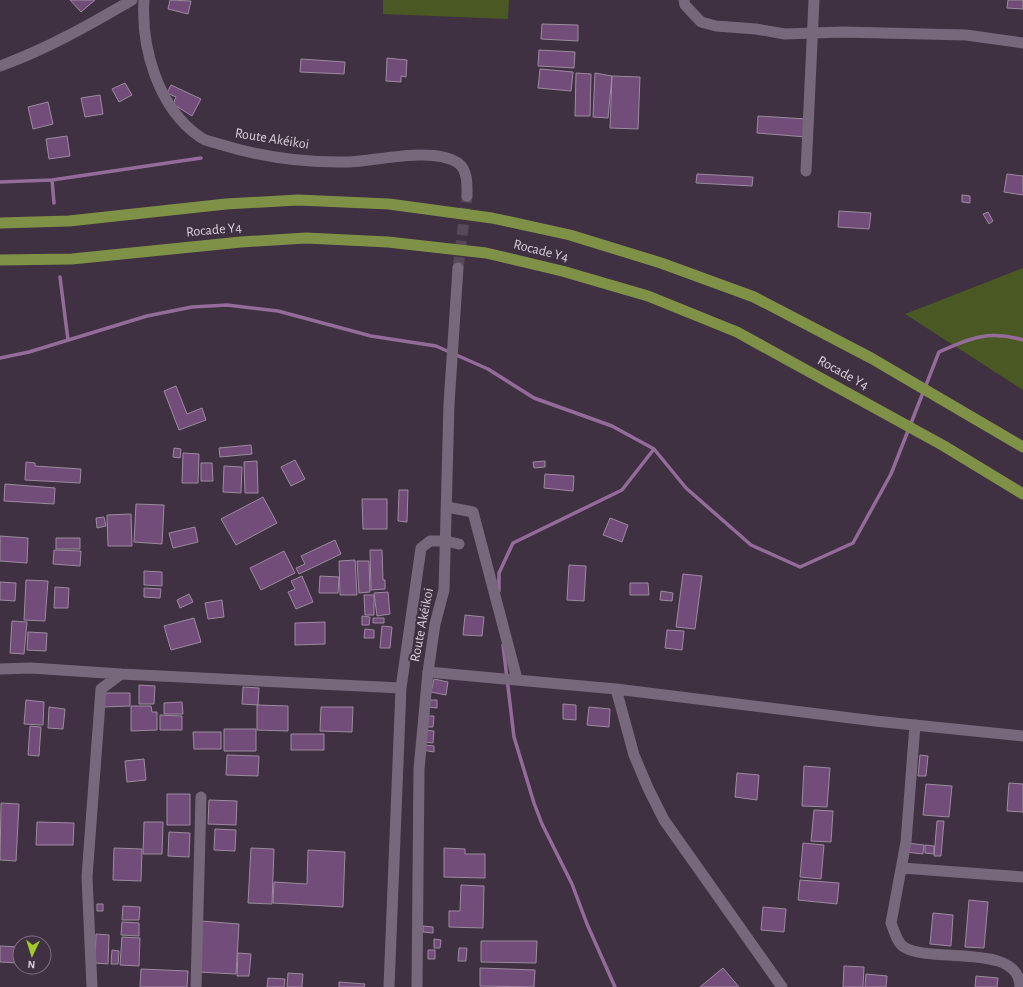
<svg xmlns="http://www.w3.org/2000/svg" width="1023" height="987" viewBox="0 0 1023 987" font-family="'Alegreya Sans',sans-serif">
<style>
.green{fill:#4a5924}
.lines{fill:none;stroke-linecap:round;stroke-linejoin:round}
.stream{stroke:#946c9a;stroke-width:3.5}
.building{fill:#724d79;stroke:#9c8b9f}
.tertiary-tunnel{stroke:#574859;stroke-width:11;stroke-dasharray:11 5.5;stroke-linecap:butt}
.minor{stroke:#78687b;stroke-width:11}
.tertiary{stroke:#78687b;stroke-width:11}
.trunk{stroke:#7f9146;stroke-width:11}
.labels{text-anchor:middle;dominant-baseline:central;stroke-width:4;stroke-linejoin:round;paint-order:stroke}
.street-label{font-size:14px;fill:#dcd2dd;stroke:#3f3042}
</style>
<rect width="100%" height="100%" fill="#3f3042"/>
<path class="green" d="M383 0H509L508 19 383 14Z
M1023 268V390L905 314Z"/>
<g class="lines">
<path class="stream" d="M52 180 54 203
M0 182 52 180 201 158
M60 277 68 340
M0 358 29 352 147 316 192 307 227 305 278 311 371 336 436 346 488 369 534 398 612 426 654 449 686 488 751 545 800 567 853 543 891 474 939 352C970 338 989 330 1023 340
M499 591V573L513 543 622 490 654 449
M503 645 514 737 534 803 542 824 572 884 587 924 615 987"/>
</g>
<path class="building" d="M70 0H95L81 12Z
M170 0 191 1 188 14 168 9Z
M1008 0H1023V9L1007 8Z
M542 24 578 25V41L541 39Z
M539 50 575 52 574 68 538 66Z
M387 58 407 60 406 77 401 76V82L386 81Z
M301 59 345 62 344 74 300 72Z
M540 69 573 72 571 91 538 88Z
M576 73 591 74 590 116H575Z
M595 73 612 76 608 118 593 117Z
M612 76 640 77 638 129 610 128Z
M125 83 132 95 119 102 112 89Z
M171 85 201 99 192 116 173 104 176 97 167 93Z
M100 95 103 114 85 117 81 98Z
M48 102 53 124 33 129 28 107Z
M758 116 807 119 806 137 757 133Z
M67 136 70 156 49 159 46 139Z
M697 174 753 177 752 186 696 183Z
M1007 174 1023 176V195L1004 192Z
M962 195 970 196V203L962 202Z
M839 211 871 213 869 229 838 227Z
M988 212 993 221 989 224 983 214Z
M176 386 187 414 202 408 206 420 179 430 164 391Z
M251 445 252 454 220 457 219 448Z
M174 448 181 449 180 458 173 457Z
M183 453 199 454 198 483H182Z
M295 460 305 479 291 486 281 467Z
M257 461 258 493H245L244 462Z
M545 461V467L534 468 533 462Z
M26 462 35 463V466L81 469 80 483 25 480Z
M201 463H212L213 481H201Z
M224 466 242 467 241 493 223 492Z
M545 474 574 476 573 491 544 488Z
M5 484 55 488 54 504 4 501Z
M399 490H408L407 522 398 521Z
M263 497 277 523 236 545 221 519Z
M362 499H387V529H363Z
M136 504 164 505 162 544 134 542Z
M131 514 132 546H108L107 515Z
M104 517 106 526 97 528 96 518Z
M610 518 628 525 622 542 603 535Z
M195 527 198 542 173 548 169 533Z
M0 536 28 538 27 563 0 561Z
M56 538H80V549H56Z
M335 540 341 554 299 574 296 568 305 564 301 556Z
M54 550 81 551 80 566 53 564Z
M370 550H382L383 580H385V589L371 590Z
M284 551 295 573 261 590 250 568Z
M355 560 357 595H340L339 561Z
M357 561H369L370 592 359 593Z
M569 565 586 566 584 601 567 600Z
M144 571 162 572V586L144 585Z
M683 574 702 576 695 629 676 627Z
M302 576 313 602 296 609 288 592 295 589 291 581Z
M320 576 339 577 338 593H319Z
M26 580 48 581 45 621 24 620Z
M0 582 16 583 15 601 0 600Z
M630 583H648L649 595H630Z
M55 587 69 588 68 608H54Z
M144 588 161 589 160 598 144 597Z
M661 591 673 593 672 601 660 600Z
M388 592 390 614 377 616 374 593Z
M189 594 193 602 180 608 177 600Z
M364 595H374V615H365Z
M222 600 224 617 208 619 205 603Z
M465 615 484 617 482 636 463 635Z
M362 616 370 617 369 625H362Z
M194 618 201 642 171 650 164 626Z
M373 618H384V623H373Z
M12 621 27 622 24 654 10 653Z
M325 622V644L295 645V623Z
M382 626 392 627 390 648H380Z
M365 629 374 630V638H364Z
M667 630 684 631 682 650 665 648Z
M28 632 47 633 46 651 27 650Z
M434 679 448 682 446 695 431 692Z
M139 685 155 686 154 704H139Z
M243 687 259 688 258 705 242 704Z
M103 693H130V706L103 707Z
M26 700 44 702 43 725 24 724Z
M429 700H437V708L429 707Z
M182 702 183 714H164V703Z
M563 704 576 705V720L563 719Z
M257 705 288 706V731L257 730Z
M131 706H151L152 712H157V730L131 731Z
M49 707 65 709 63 729 48 728Z
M321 707H353L352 732 320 731Z
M589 707 610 709 609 727 587 725Z
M160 715 182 716V730H160Z
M427 716H434L433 727H426Z
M30 726 41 727 39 756 28 755Z
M224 729H256V751H224Z
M425 730 434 731 433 743 425 742Z
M193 732H221V749H194Z
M291 734H324V750H291Z
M424 745 434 746V752L423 750Z
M227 755 259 756 258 776 226 775Z
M920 755 928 756 926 776H918Z
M144 759 146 780 127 782 125 761Z
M804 766 830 768 827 807 802 806Z
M737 773 759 775 757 800 735 797Z
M1009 783 1023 784V812L1007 811Z
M926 784 952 786 949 817 923 815Z
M167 794H190V825H167Z
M209 800 237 801 236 825 208 824Z
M1 803 19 804 16 861 0 860Z
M814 810 833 811 831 842 811 841Z
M937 821H944L941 856H934Z
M37 822 74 823 73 845H36Z
M144 822H163L162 854H143Z
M215 829 236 830 235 851 214 850Z
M169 832 190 833 189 857 168 856Z
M803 843 824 845 821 879 800 877Z
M907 843 924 845 923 854 906 852Z
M925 845 934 846V854L925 853Z
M114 848 142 849 141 881 113 880Z
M251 848 274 849 272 904 248 903Z
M444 848 465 849V854H485V878L444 877Z
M308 850 345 852 343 907 273 903 274 882 307 884Z
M800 880 839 883 837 904 798 900Z
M461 885 484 886 483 928 449 927V911H460Z
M969 900 988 902 984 948 965 947Z
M97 904H103V911H97Z
M123 906 140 907 139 920H122Z
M763 907 786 909 784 932 761 930Z
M933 913 953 915 951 946 930 944Z
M201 921 239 924 236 974 198 972Z
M122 922 139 923V936L121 935Z
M423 926 433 927V933L423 932Z
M96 934 109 935 108 964 95 963Z
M122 937 140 938 139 966 120 965Z
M434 939 441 940 440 948H434Z
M481 941H537L536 963 481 962Z
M0 946 20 947 19 963 0 962Z
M459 948H467L466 961H458Z
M112 950 119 951 118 964H111Z
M428 950H435V959H428Z
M238 953 251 954 249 976H237Z
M844 966 864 967 863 987H843Z
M480 968 535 970 534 987 480 986Z
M723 968 739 987H700Z
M141 969 188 971 187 987H140Z
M288 973 303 974 302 987H287Z
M866 974 887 976 886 987H865Z
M976 976 998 978 997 987H975Z
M268 978 285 979 284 987H267Z
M339 982 365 984 364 987H339Z"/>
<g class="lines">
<path class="tertiary-tunnel" d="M458 268 467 196"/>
<path class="minor" d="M684 0 685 5 701 22 716 26 756 29 785 34 842 32 966 35 1023 43
M0 66C47 49 89 25 132 0
M806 171 814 0
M447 507 473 512 517 679
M0 669 31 668 121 674
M428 672 616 689 875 721 1023 736
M401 688 421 548 430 541H446L459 544
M616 689 634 755 648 788 664 820 782 987
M915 725 906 842 891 923C894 930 897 943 904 947 930 964 1020 942 1020 987
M902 868 1023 877
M92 987 87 877 101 689 121 674 401 688 389 987
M196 987 201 797"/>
<path class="tertiary" d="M144 0C141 48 158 108 200 137 205 141 213 142 219 144 261 157 304 163 348 162 377 161 433 146 458 163 468 170 467 185 467 196
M417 987 419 769 428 672 435 624 444 590 449 404 458 268"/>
<path class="trunk" d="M0 223 69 221 226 204 298 200 389 204 492 218 570 235 661 263 754 297 871 358 1023 447
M0 260 72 259 241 242 306 238 388 242 486 253 562 271 648 296 737 332 944 446 1023 494"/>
</g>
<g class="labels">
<g class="street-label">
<text transform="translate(272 139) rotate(9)">Route Akéikoi</text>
<text transform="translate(214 230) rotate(-5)">Rocade Y4</text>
<text transform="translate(541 251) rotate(14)">Rocade Y4</text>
<text transform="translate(843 373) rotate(29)">Rocade Y4</text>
<text transform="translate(422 625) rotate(-79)">Route Akéikoi</text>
</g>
</g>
<g transform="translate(32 955) rotate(184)"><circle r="19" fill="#3f3042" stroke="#7e7180"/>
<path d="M0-3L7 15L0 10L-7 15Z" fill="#a3c927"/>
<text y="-6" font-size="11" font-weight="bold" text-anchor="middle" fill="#dcd2dd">N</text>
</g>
</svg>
